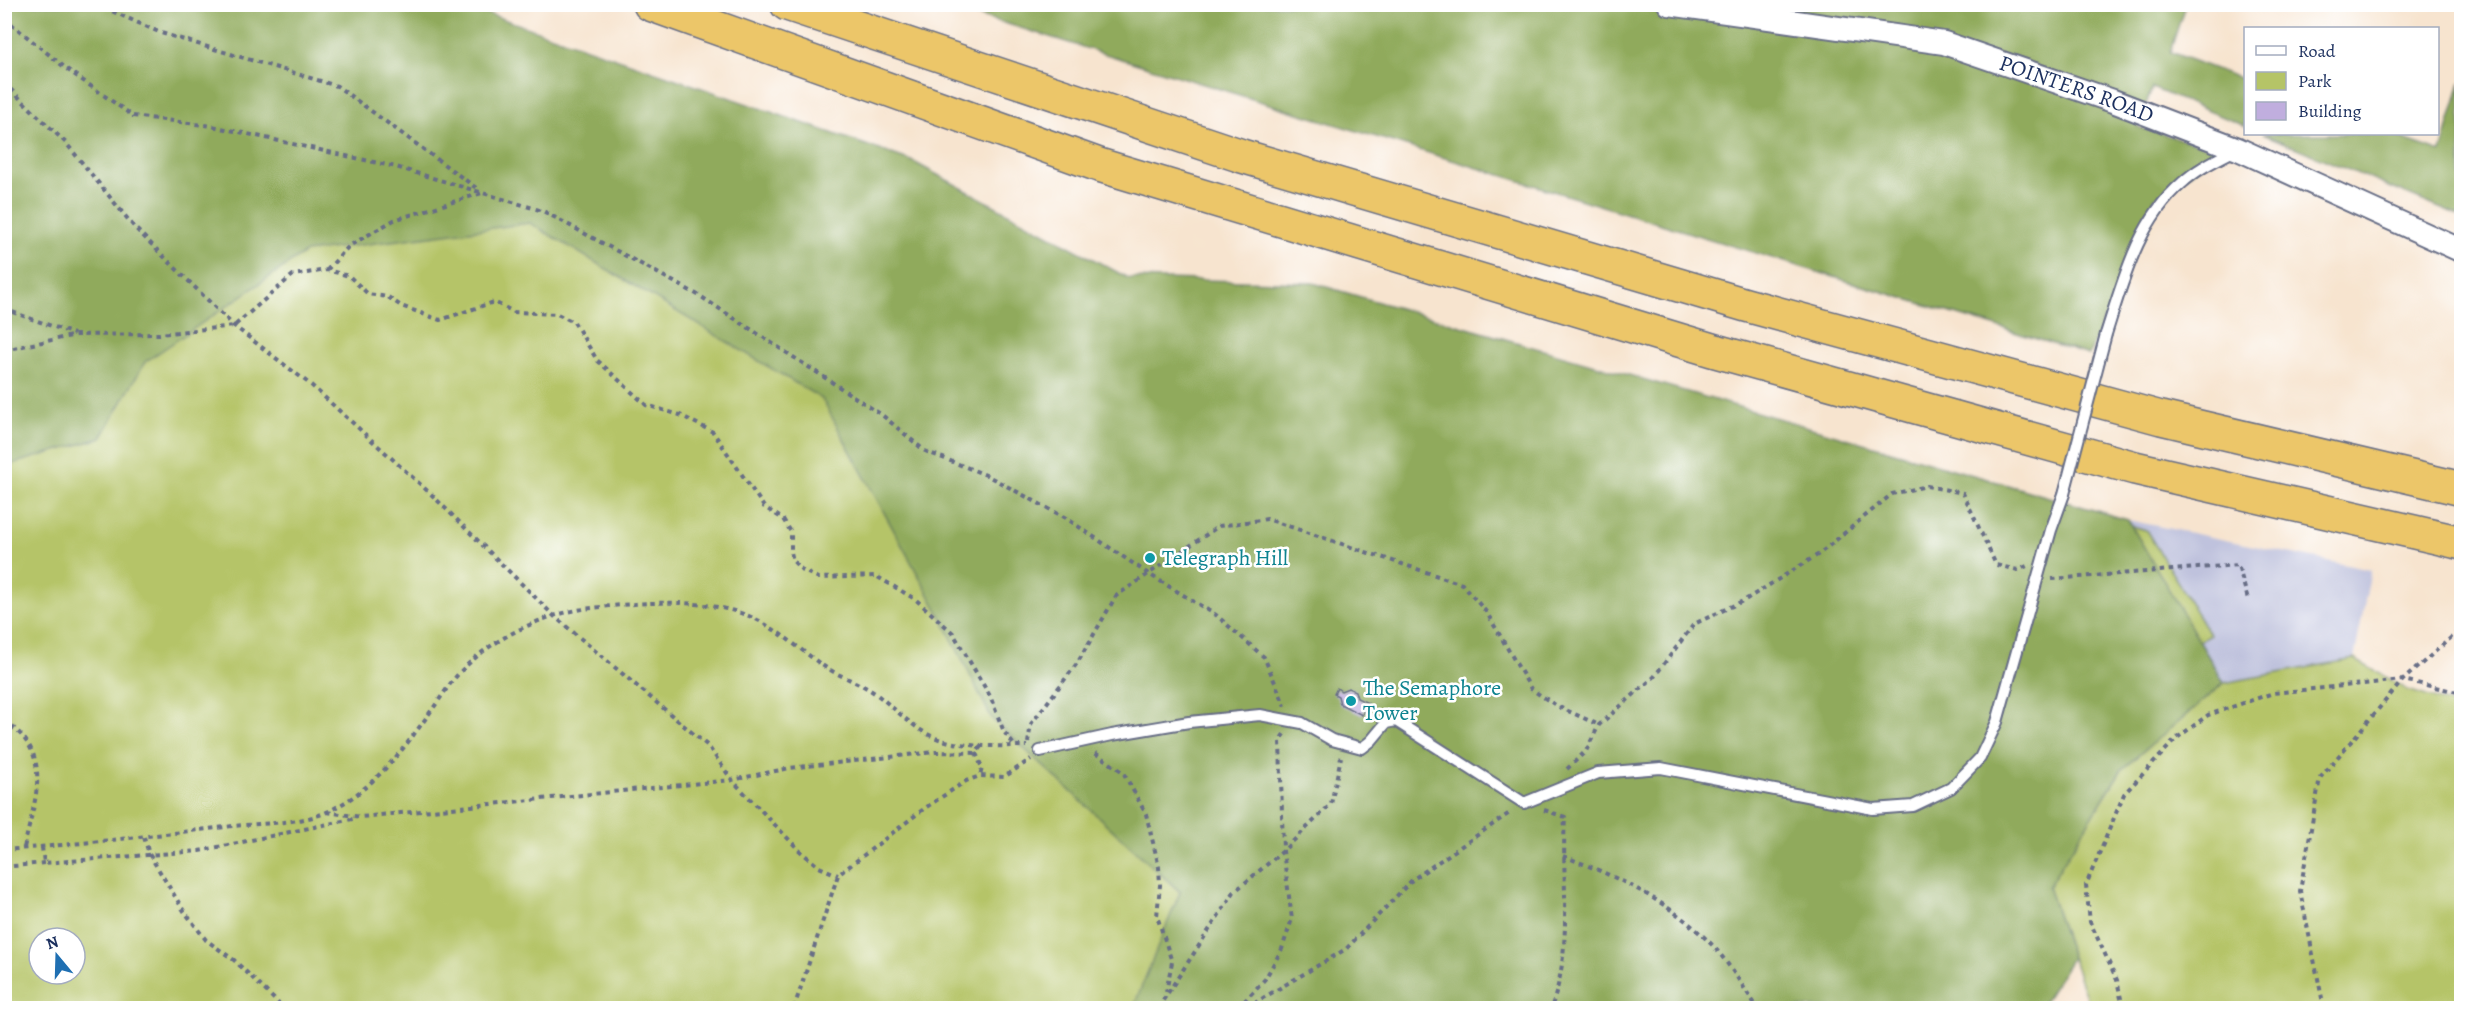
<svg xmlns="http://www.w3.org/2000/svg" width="2466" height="1013" viewBox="0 0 2466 1013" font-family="Alegreya,serif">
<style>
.industrial{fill:#bfc2dd}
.green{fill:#b5c467;stroke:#687a62;stroke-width:1.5;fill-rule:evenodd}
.forest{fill:#90aa5c;stroke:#566c5d;stroke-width:1.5}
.building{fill:#c0aede}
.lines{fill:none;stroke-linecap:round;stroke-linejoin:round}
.service-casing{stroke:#686e86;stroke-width:14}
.minor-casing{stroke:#686e86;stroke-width:26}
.motorway-casing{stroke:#686e86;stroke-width:36}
.path{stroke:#686e86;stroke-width:4;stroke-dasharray:4.5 4.5;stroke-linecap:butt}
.service{stroke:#fff;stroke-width:10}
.minor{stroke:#fff;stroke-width:22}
.motorway{stroke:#ecc669;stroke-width:33}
.service-bridge-casing{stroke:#686e86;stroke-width:14;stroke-linecap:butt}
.service-bridge{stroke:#fff;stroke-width:10}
.culture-dot{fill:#0f9aa8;stroke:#fff;stroke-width:2}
.labels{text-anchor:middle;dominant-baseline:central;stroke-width:5;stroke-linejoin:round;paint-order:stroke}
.street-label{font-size:22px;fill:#1b2f5e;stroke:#fff}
.culture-label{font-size:22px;fill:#0d838f;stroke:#fff;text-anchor:start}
</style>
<rect width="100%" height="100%" fill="#fff"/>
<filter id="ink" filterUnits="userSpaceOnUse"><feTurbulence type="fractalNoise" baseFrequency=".0167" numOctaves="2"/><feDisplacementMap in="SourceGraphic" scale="12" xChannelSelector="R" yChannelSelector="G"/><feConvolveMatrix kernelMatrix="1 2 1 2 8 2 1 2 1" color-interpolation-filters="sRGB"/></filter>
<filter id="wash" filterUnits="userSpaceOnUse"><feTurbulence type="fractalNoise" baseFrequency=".008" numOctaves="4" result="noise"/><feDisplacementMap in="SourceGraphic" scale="24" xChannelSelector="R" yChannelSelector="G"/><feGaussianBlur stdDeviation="1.35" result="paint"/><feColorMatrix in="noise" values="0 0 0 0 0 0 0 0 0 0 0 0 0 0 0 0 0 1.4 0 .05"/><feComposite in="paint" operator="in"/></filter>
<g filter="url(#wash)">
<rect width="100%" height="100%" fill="#f7e4cf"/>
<path class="industrial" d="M2128 520 2371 570 2354 659 2224 683Z"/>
<path class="green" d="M5 5 737 201 1315 1008H5ZM39 938H75V974H39Z
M2080 510 2146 530 2210 635 2168 659Z
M2354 659 2408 690 2461 707V1008H2085L2087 1000 2048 887 2122 769 2224 683Z"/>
<path class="forest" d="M5 5H463L912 161 1128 278 1313 283 2128 520 2224 683 2122 769 2048 887 2072 958 2040 1008H1133L1180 892 992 719 939 613 822 399 530 223 306 252 145 362 101 438 5 466Z
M945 5H2185L2170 52 2245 80V126L2152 88 2138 127 2223 151 2155 198 2089 355Z
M2461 82V217L2263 134H2390L2441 152Z"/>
<g id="blocks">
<path class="building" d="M1337 688 1341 691 1348 688 1355 691 1357 698 1368 703 1362 715 1340 704 1338 696 1334 694Z"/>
</g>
</g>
<g filter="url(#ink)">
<use href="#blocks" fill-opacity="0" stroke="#686e86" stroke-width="1.5"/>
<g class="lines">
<g class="service-casing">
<path id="service" d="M2106 334C2123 281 2138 221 2182 183 2198 168 2218 159 2237 149
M1040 751 1112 735 1189 722 1260 715 1302 723 1332 740 1362 748 1371 741 1386 723 1396 721 1524 803 1598 773 1661 768 1873 809 1913 806 1951 788 1980 758 1997 722 2051 530 2064 494"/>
</g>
<g class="minor-casing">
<g id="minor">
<path id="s1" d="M1669 4 1944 43 2113 101 2238 149 2462 251"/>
</g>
</g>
<g class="motorway-casing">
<path id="motorway" d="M650 4 1099 165 1712 350 2135 468 2462 543
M787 4 1242 156 1746 305 2161 418 2462 489"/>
</g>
<path class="path" d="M96 4 161 33 337 86 479 190
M4 18 68 70 133 116 212 126 396 167 543 211 700 296 882 415 925 451 986 475 1066 518 1147 573 1216 615 1264 657 1285 706
M4 83 66 143 135 228 234 326 311 385 432 495 554 616 708 746 732 780 799 850 819 867 838 875
M327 270 349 246 394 220 482 193
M4 309 74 334
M4 350 76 335 159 334 234 326 293 275 327 270 349 276 368 294 388 297 401 306 440 320 494 302 514 312 557 314 574 322 597 360 646 405 680 415 713 432 764 507 783 519 791 532V552L793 561 803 571 819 578 876 576 915 599 953 633 990 696 1004 732 1015 746
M2052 579 2238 565 2248 599
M4 721C56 754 34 800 24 848
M1028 743 1031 724 1078 662 1116 596 1219 526 1267 519 1462 584 1487 613 1531 689 1557 706 1599 725
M976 753 982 768 980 776
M1095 753 1123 772 1146 814 1159 867 1160 885 1157 916 1172 962 1166 992
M1567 769 1586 751 1599 725 1654 677 1694 624 1745 600 1819 554 1892 494 1927 486 1963 493 1996 565 2018 570 2027 566
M1544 810 1565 817C1561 880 1574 948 1551 1008
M327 812 361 817 732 780 790 768 935 752 976 753 982 745
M144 837 149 854 184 911 206 940 234 960 279 1004 287 1008
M42 847 44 863 199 851 357 818
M4 850C81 844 157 835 233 826 263 823 302 824 329 811 373 790 404 749 431 711 441 698 450 682 462 670 492 639 541 615 584 609 636 603 698 596 749 616 777 628 800 650 825 667 841 677 861 683 876 694 896 709 912 728 936 738 962 748 999 746 1027 746
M1563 856C1619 877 1673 903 1715 948 1731 966 1744 989 1758 1008
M4 867 44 863
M794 1008 838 875 925 808 966 781 980 776 1004 777 1031 759
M1158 1008 1234 892 1283 851 1331 804 1341 757
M1238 1008 1265 979 1282 949 1292 919 1283 851 1280 740 1284 734
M1246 1008 1346 949 1412 880 1511 812
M2123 1008 2117 980 2090 922 2086 885 2124 794 2177 738 2208 715 2273 693 2403 680 2462 693
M2324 1008 2300 891 2320 778 2403 680 2462 628"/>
<use href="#service" class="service"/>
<use href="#minor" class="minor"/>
<use href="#motorway" class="motorway"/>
<g class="service-bridge-casing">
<path id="service-bridge" d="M2064 494 2106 334"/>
</g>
<use href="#service-bridge" class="service-bridge"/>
</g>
</g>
<g class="culture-dot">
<circle cx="1150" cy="558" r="6"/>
<circle cx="1351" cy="701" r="6"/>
</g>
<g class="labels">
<g class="street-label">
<text stroke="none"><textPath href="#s1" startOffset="418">POINTERS ROAD</textPath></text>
</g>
<g class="culture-label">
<text x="1162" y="558">Telegraph Hill</text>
<text x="1363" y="688">The Semaphore<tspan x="1363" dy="25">Tower</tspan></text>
</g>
</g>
<rect width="2466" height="1013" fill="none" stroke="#fff" stroke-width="24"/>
<rect x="2244" y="27" width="195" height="108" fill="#ffffff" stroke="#a4acbf" stroke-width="1.5"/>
<rect x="2256" y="46" width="30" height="9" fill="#ffffff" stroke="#a4acbf" stroke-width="1.5"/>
<text x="2298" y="57" font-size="18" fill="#1b2f5e">Road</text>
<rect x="2256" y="72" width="30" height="18" fill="#b5c467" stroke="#a4acbf" stroke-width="1.5"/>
<text x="2298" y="87" font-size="18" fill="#1b2f5e">Park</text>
<rect x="2256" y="102" width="30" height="18" fill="#c0aede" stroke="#a4acbf" stroke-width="1.5"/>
<text x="2298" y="117" font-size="18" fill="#1b2f5e">Building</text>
<g transform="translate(57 956) rotate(341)"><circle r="28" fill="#ffffff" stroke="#a4acbf" stroke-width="1.5"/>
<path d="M0-4.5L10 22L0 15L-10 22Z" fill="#1f6fb2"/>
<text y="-9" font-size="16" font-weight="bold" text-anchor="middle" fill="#1b2f5e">N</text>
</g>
</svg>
